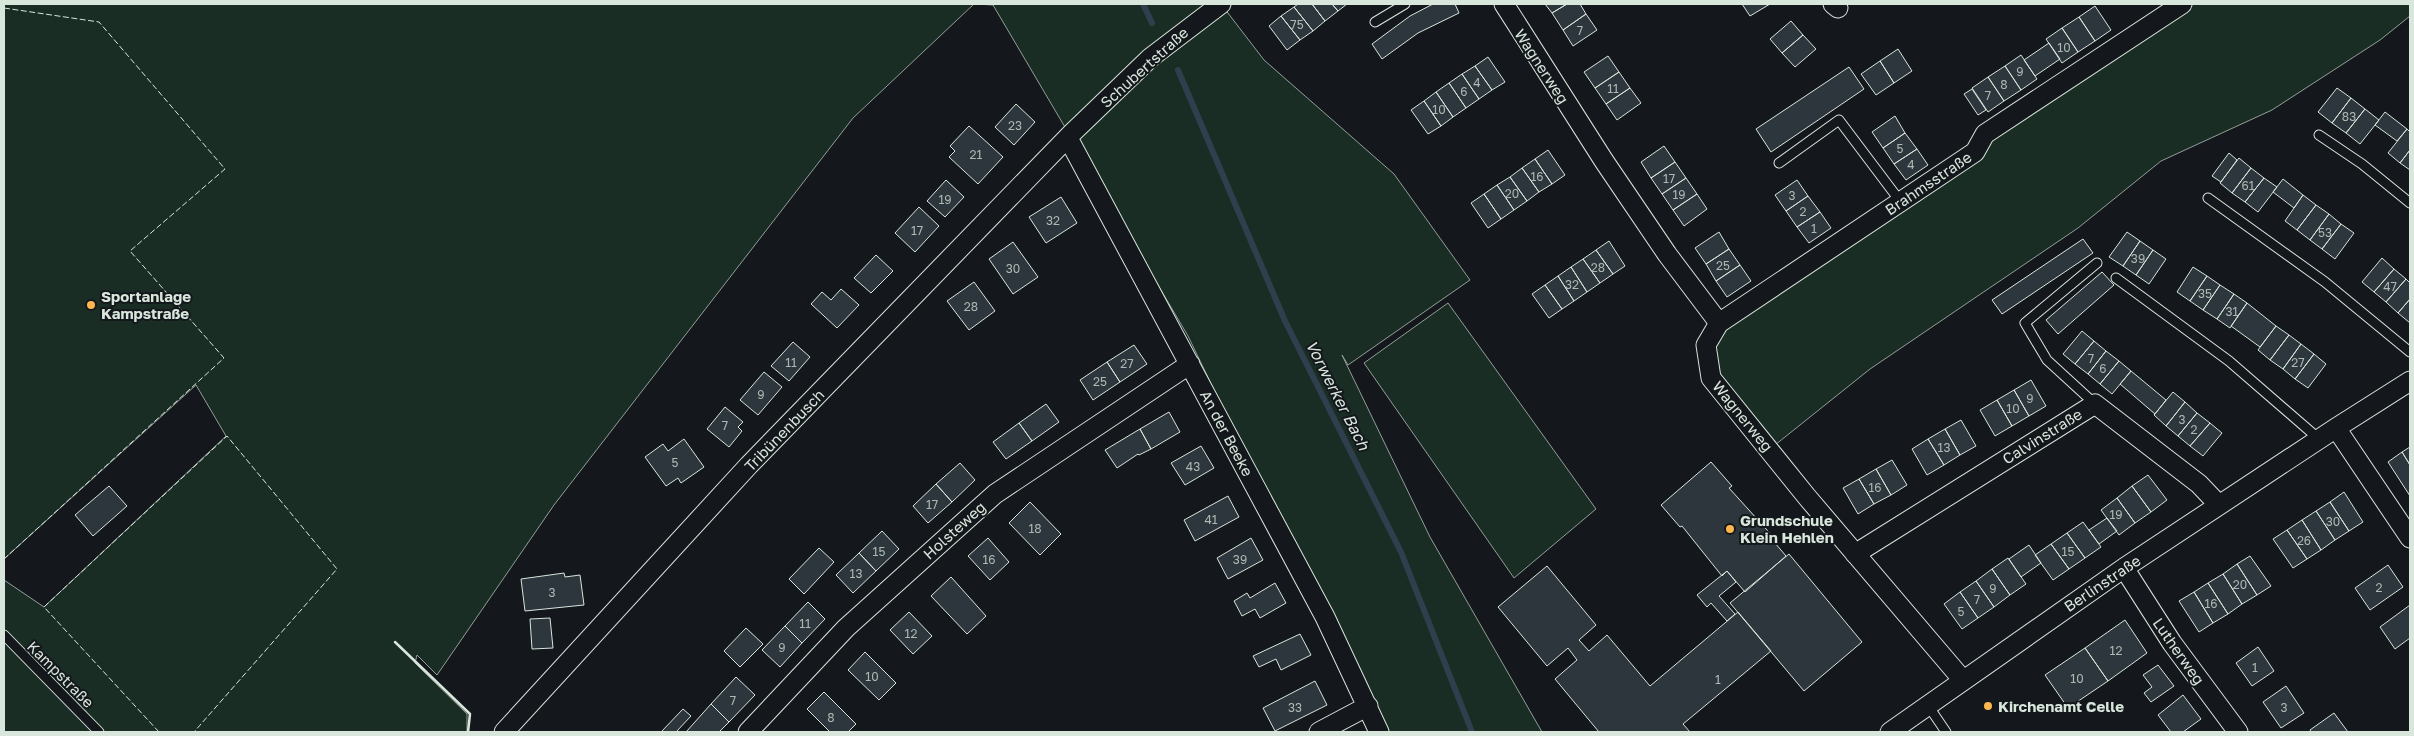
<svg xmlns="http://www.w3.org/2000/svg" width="2414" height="736" viewBox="0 0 2414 736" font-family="'Golos Text',sans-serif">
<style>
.green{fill:#1a2d24;stroke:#939e99}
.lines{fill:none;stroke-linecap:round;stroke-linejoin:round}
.stream{stroke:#2f3f4d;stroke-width:6}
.building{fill:#2c363c;stroke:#d8e6dc}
.lane-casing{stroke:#d8e6dc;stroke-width:11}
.street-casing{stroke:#d8e6dc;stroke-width:21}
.lane{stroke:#14181c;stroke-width:9}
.street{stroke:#14181c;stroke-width:19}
.fence{stroke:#d8e6dc;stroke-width:1;stroke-dasharray:6 2.5;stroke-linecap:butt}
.wall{stroke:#d8e6dc;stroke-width:2.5}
.poi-dot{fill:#ffb74d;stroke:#14181c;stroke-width:2}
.labels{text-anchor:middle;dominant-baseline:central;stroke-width:4;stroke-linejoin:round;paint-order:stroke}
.number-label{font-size:12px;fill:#adbab4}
.street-label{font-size:15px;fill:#d8e6dc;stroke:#14181c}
.poi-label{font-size:15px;font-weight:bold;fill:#d8e6dc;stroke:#14181c;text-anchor:start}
.water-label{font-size:16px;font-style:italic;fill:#d8e6dc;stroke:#14181c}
</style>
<rect width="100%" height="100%" fill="#14181c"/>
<path class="green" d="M4 4H974L853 118 554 505 437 675 417 655 415 663 467 714V732H4V580L44 607 226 436 196 385 4 559Z
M976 4H1221L1264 60 1394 174 1470 280 1348 365 1342 355 1430 537 1542 732H1379L1188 336 993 5Z
M2182 4H2410V16L2380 40 2272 110 2161 161 2078 228 1870 369 1770 449 1711 378 1719 323Z
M1448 303 1596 509 1514 578 1364 363Z"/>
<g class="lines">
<path class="stream" d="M1143 4 1152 23
M1178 70 1285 321 1401 552 1472 732"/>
</g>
<path class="building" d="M1298 4H1312L1325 21 1313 31 1294 7Z
M1312 4H1332L1338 11 1325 21Z
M1332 4H1347L1338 11Z
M1433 4H1455L1459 13 1418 33 1382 59 1372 44 1410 16Z
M1545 4H1567L1552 13Z
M1567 4H1580L1586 14 1563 30 1552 13Z
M1742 4H1770L1750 16Z
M2095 6 2111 30 2095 41 2079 17Z
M1294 7 1313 31 1300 40 1281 16Z
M1586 14 1597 30 1573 46 1563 30Z
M1281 16 1300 40 1287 50 1269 26Z
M2079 17 2095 41 2078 52 2062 28Z
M1791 21 1803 35 1782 53 1770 39Z
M2062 28 2078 52 2062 63 2046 39Z
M1803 35 1816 49 1795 67 1782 53Z
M2049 43 2060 59 2035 76 2024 60Z
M1898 49 1912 71 1894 83 1880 61Z
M2021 55 2037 79 2021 90 2005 66Z
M1608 56 1619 72 1595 88 1584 72Z
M1488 57 1505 82 1492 90 1475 66Z
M1880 61 1894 83 1876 95 1861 74Z
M1475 66 1492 90 1479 99 1462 74Z
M2005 66 2021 90 2004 101 1988 77Z
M1849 67 1864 89 1771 152 1756 129Z
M1619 72 1630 88 1606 104 1595 88Z
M1462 74 1479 99 1466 108 1449 83Z
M1988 77 2004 101 1988 112 1972 88Z
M1449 83 1466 108 1453 117 1436 92Z
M1630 88 1641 103 1617 120 1606 104Z
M2337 88 2351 98 2332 123 2318 112Z
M1972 89 1986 110 1978 115 1964 94Z
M1436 92 1453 117 1441 126 1424 101Z
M2351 98 2365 109 2346 133 2332 123Z
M1424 101 1441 126 1428 134 1411 110Z
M1016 104 1035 122 1014 145 995 127Z
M2365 109 2379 120 2360 144 2346 133Z
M2385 112 2407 129 2397 141 2375 125Z
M1895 116 1905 133 1883 148 1872 132Z
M969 126 1003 157 978 184 949 157 955 151 950 146Z
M2407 129 2410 132V150L2400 163 2388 153Z
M1905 133 1917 149 1894 164 1883 148Z
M1664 146 1675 162 1651 178 1641 162Z
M1917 149 1928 165 1906 180 1894 164Z
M1548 150 1565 175 1552 184 1535 159Z
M2410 150V170L2400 163Z
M2229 153 2237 160 2221 182 2212 176Z
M2239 158 2251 168 2232 193 2220 183Z
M1535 159 1552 184 1539 192 1522 168Z
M1675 162 1686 178 1662 194 1651 178Z
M1522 168 1539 192 1527 201 1510 177Z
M2251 168 2264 178 2245 202 2232 193Z
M1510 177 1527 201 1514 210 1497 185Z
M1686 178 1697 194 1673 210 1662 194Z
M2264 178 2277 187 2258 212 2245 202Z
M2283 179 2303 195 2294 208 2273 192Z
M946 180 964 197 945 217 927 201Z
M1797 180 1808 196 1786 211 1775 195Z
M1497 185 1514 210 1501 219 1484 194Z
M1484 194 1501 219 1488 228 1471 203Z
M1697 194 1707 209 1684 226 1673 210Z
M2303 195 2316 205 2297 230 2285 221Z
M1808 196 1820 212 1797 227 1786 211Z
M1061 197 1077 223 1046 243 1029 217Z
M2316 205 2329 214 2310 240 2297 230Z
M919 207 939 226 915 252 895 233Z
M1820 212 1831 228 1809 243 1797 227Z
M2329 214 2341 224 2322 249 2310 240Z
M2341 224 2354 233 2335 259 2322 249Z
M1719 232 1729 249 1706 264 1695 248Z
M2127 232 2140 241 2123 266 2109 257Z
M2083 239 2093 253 2002 314 1992 300Z
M1609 241 1625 266 1613 274 1596 250Z
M2140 241 2153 250 2136 275 2123 266Z
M1013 242 1038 277 1013 294 989 259Z
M1729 249 1740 265 1716 281 1706 264Z
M1596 250 1613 274 1600 283 1583 259Z
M2153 250 2166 259 2149 284 2136 275Z
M876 255 893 271 871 293 854 278Z
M2382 258 2394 269 2374 292 2362 282Z
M1583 259 1600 283 1587 292 1571 267Z
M1740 265 1751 281 1727 297 1716 281Z
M1571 267 1587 292 1574 301 1558 276Z
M2193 267 2207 276 2190 301 2177 292Z
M2394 269 2406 279 2386 302 2374 292Z
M2102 272 2114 285 2058 334 2046 320Z
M1558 276 1574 301 1562 309 1545 285Z
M2207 276 2220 285 2203 310 2190 301Z
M2406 279 2410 283V299L2398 313 2386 302Z
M974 282 995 311 969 330 947 301Z
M1545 285 1562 309 1549 318 1532 294Z
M2220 285 2234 294 2217 319 2203 310Z
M841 289 859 305 837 328 811 304 822 292 831 300Z
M2234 294 2247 303 2230 328 2217 319Z
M2410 299V323L2398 313Z
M2247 303 2276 326 2260 347 2231 326Z
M2276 326 2289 335 2270 360 2258 350Z
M2082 331 2094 341 2075 364 2063 354Z
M2289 335 2301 344 2283 369 2270 360Z
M2094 341 2106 351 2088 374 2075 364Z
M793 342 810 357 789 381 771 366Z
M2301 344 2314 354 2295 379 2283 369Z
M1134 345 1147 364 1120 382 1107 362Z
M2106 351 2119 361 2100 384 2088 374Z
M2314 354 2326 364 2308 388 2295 379Z
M2119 361 2131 371 2112 394 2100 384Z
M1107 362 1120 382 1093 400 1080 380Z
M2131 371 2166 400 2155 414 2120 384Z
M764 372 782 387 758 415 740 400Z
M2031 380 2046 406 2029 416 2014 390Z
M2014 390 2029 416 2012 426 1997 400Z
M2173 392 2185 402 2166 426 2154 415Z
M1997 400 2012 426 1995 436 1980 410Z
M2185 402 2197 413 2178 436 2166 426Z
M1046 404 1059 422 1032 441 1019 423Z
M725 407 743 422 738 427 742 431 729 447 707 429Z
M1169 412 1180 432 1151 449 1140 429Z
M2197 413 2210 423 2190 446 2178 436Z
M1961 420 1976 446 1960 455 1945 429Z
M1019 423 1032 441 1006 459 993 442Z
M2210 423 2222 433 2203 456 2190 446Z
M1140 429 1151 449 1139 455 1138 454 1117 468 1105 450Z
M1945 429 1960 455 1944 465 1928 439Z
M684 439 704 467 681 483 678 478 666 486 645 457 663 444 668 451Z
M1928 439 1944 465 1927 475 1912 449Z
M1201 446 1214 468 1185 485 1171 463Z
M2410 447V465L2402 452Z
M2402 452 2410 465V496L2388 462Z
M1892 460 1907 485 1891 495 1876 469Z
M1711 462 1732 486 1729 488 1777 541 1775 543 1786 556 1745 592 1727 571 1722 576 1682 526 1680 527 1661 505Z
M960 463 975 480 952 502 936 484Z
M1876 469 1891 495 1874 504 1859 479Z
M2148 475 2167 500 2151 512 2132 486Z
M1859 479 1874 504 1858 514 1843 488Z
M936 484 952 502 928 523 913 506Z
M109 486 127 506 93 536 75 515Z
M2132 486 2151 512 2135 523 2117 498Z
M2344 492 2363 522 2349 531 2330 502Z
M1228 496 1239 517 1195 541 1184 520Z
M2117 498 2135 523 2119 535 2101 510Z
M1030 502 1061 534 1040 555 1009 523Z
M2330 502 2349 531 2335 540 2316 511Z
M2316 511 2335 540 2321 550 2302 520Z
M2107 518 2117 531 2099 544 2089 530Z
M2302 520 2321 550 2307 559 2287 530Z
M2083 522 2101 547 2085 558 2067 533Z
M2287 530 2307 559 2293 568 2273 539Z
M882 531 899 549 876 571 859 553Z
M2067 533 2085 558 2069 569 2051 544Z
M988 538 1009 562 990 580 968 556Z
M1251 538 1263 560 1228 579 1217 558Z
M2051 544 2069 569 2053 580 2035 555Z
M2029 545 2041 563 2021 577 2009 559Z
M819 548 834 562 804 594 789 579Z
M859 553 876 571 853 593 836 575Z
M1789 554 1862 642 1804 691 1730 603Z
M2250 556 2271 586 2257 595 2237 564Z
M2008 558 2026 584 2010 595 1992 569Z
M2237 564 2257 595 2242 604 2223 574Z
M2388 565 2403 587 2370 610 2355 588Z
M1547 566 1596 625 1579 640 1589 651 1607 635 1650 686 1738 612 1771 651 1683 724 1690 732H1599L1555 679 1577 660 1568 648 1547 666 1498 607Z
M1992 569 2010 595 1994 607 1976 581Z
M1727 571 1736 582 1719 596 1735 614 1727 621 1711 603 1707 607 1697 595Z
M564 573 565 577 580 575 584 605 525 611 521 579Z
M2223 574 2242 604 2228 614 2208 583Z
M951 577 986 616 967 634 931 596Z
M1976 581 1994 607 1978 618 1960 592Z
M1275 583 1286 603 1260 618 1255 609 1242 616 1234 601 1247 593 1250 598Z
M2208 583 2228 614 2213 623 2194 592Z
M1960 592 1978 618 1962 629 1944 604Z
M2194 592 2213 623 2199 632 2179 601Z
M808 602 825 619 802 643 785 626Z
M2410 605V638L2395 649 2380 627Z
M909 612 932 636 913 654 890 630Z
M550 618 553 648 532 649 530 619Z
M2125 620 2147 653 2108 681 2085 648Z
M785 626 802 643 780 667 762 650Z
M746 628 763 644 740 667 724 651Z
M1300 634 1311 655 1281 670 1276 659 1259 667 1253 656Z
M2258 647 2274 671 2252 686 2236 663Z
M2085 648 2108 681 2068 708 2045 675Z
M865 652 896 683 879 700 848 670Z
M2158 665 2174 686 2151 702 2144 693 2152 687 2143 675Z
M736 677 755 695 729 722 711 704Z
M1315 681 1327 705 1275 731 1263 708Z
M2286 686 2304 713 2281 728 2263 702Z
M824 692 856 724 848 732H830L807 709Z
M2183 695 2201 719 2183 732H2171L2158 715Z
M711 704 729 722 719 732H686Z
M683 709 691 716 676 732H661Z
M2334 713 2348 732H2311L2310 730Z"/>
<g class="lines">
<g class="lane-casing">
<path id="lane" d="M1375 22 1405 4
M2319 135 2362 164 2410 203
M1779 163 1839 120 1900 201
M2208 198 2325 282 2410 352
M2116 278 2229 361 2319 439
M2095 404 2047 360 2025 323 2097 263
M4 635 99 732
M1927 704 1946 732"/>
</g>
<g class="street-casing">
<path id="street" d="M1504 4 1604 161 1667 254 1719 323 1706 345 1711 378 1807 497 1962 679
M1833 4 1838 8
M1068 138 1325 617 1379 732
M1719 323 1975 152 1985 134 2182 4
M2336 428 2410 538
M1855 554 2095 404 2199 484 2219 505
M2124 568 2172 643 2238 732
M504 732 749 465 1071 134 1150 58 1221 4
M748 732 846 628 995 494 1190 364
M1319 732 1368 706
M1890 732 2124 568 2336 428 2410 381"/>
</g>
<use href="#lane" class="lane"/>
<use href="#street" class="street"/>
<path class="fence" d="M4 8 99 22 225 169 130 251 224 358 4 559
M159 732 44 607 227 436 337 569 194 732"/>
<path class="wall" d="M395 642 470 714 468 732"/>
</g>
<g class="poi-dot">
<circle cx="91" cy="305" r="5"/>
<circle cx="1730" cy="529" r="5"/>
<circle cx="1988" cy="706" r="5"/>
</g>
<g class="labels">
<g class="number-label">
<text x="1297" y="24">75</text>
<text x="1580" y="30">7</text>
<text x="2064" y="47">10</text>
<text x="2020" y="71">9</text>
<text x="1477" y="82">4</text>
<text x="2004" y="84">8</text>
<text x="1613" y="88">11</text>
<text x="1464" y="91">6</text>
<text x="1988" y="95">7</text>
<text x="1439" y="109">10</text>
<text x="2349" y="116">83</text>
<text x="1015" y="125">23</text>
<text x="1900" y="148">5</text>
<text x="976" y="154">21</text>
<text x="1911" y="164">4</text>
<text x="1537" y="176">16</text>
<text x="1669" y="178">17</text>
<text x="2248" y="185">61</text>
<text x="1512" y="193">20</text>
<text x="1679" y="194">19</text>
<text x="1792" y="195">3</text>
<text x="945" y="199">19</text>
<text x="1803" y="211">2</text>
<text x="1053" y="220">32</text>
<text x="1814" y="228">1</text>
<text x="917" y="230">17</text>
<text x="2325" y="232">53</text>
<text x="2138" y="258">39</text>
<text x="1723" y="265">25</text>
<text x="1598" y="267">28</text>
<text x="1013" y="268">30</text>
<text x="1572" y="284">32</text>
<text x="2390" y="286">47</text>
<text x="2205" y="293">35</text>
<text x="971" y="306">28</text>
<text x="2232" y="311">31</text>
<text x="2091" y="358">7</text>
<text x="791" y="362">11</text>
<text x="2298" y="362">27</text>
<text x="1127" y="363">27</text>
<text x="2103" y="368">6</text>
<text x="1100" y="381">25</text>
<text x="761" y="394">9</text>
<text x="2030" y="398">9</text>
<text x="2013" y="408">10</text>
<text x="2182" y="419">3</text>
<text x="725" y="425">7</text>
<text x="2194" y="429">2</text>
<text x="1944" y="447">13</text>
<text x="675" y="462">5</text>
<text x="1193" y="466">43</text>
<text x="1875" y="487">16</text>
<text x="932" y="504">17</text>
<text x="2116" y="514">19</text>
<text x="1211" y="519">41</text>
<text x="2333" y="521">30</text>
<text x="1035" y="528">18</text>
<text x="2304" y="540">26</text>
<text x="879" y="551">15</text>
<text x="2068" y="551">15</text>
<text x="989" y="559">16</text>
<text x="1240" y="559">39</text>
<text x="856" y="573">13</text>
<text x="2240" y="584">20</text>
<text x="2379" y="587">2</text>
<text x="1993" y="588">9</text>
<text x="552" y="592">3</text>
<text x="1977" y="599">7</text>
<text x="2211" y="603">16</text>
<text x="1961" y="611">5</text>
<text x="805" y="623">11</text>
<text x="911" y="633">12</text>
<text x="782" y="647">9</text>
<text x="2116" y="650">12</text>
<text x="2255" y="667">1</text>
<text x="872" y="676">10</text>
<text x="2077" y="678">10</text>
<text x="1718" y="679">1</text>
<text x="733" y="700">7</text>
<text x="1295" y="707">33</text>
<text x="2284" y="707">3</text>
<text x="831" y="717">8</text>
</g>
<g class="street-label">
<text transform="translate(1542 66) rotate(57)">Wagnerweg</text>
<text transform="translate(1144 67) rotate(-42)">Schubertstraße</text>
<text transform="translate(1928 183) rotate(-34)">Brahmsstraße</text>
<text transform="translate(1743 416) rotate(51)">Wagnerweg</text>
<text transform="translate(784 430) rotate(-46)">Tribünenbusch</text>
<text transform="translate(1227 433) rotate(62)">An der Beeke</text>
<text transform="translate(2042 436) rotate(-32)">Calvinstraße</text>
<text transform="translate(954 530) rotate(-42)">Holsteweg</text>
<text transform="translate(2102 583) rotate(-34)">Berlinstraße</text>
<text transform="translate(2179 651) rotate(55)">Lutherweg</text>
<text transform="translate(61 674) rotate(45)">Kampstraße</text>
</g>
<g class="poi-label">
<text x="101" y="296">Sportanlage<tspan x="101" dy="17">Kampstraße</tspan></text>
<text x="1740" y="520">Grundschule<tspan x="1740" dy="17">Klein Hehlen</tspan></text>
<text x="1998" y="706">Kirchenamt Celle</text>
</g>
<g class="water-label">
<text transform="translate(1338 395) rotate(63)">Vorwerker Bach</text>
</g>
</g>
<rect width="2414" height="736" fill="none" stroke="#d8e6dc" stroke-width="10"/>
</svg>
